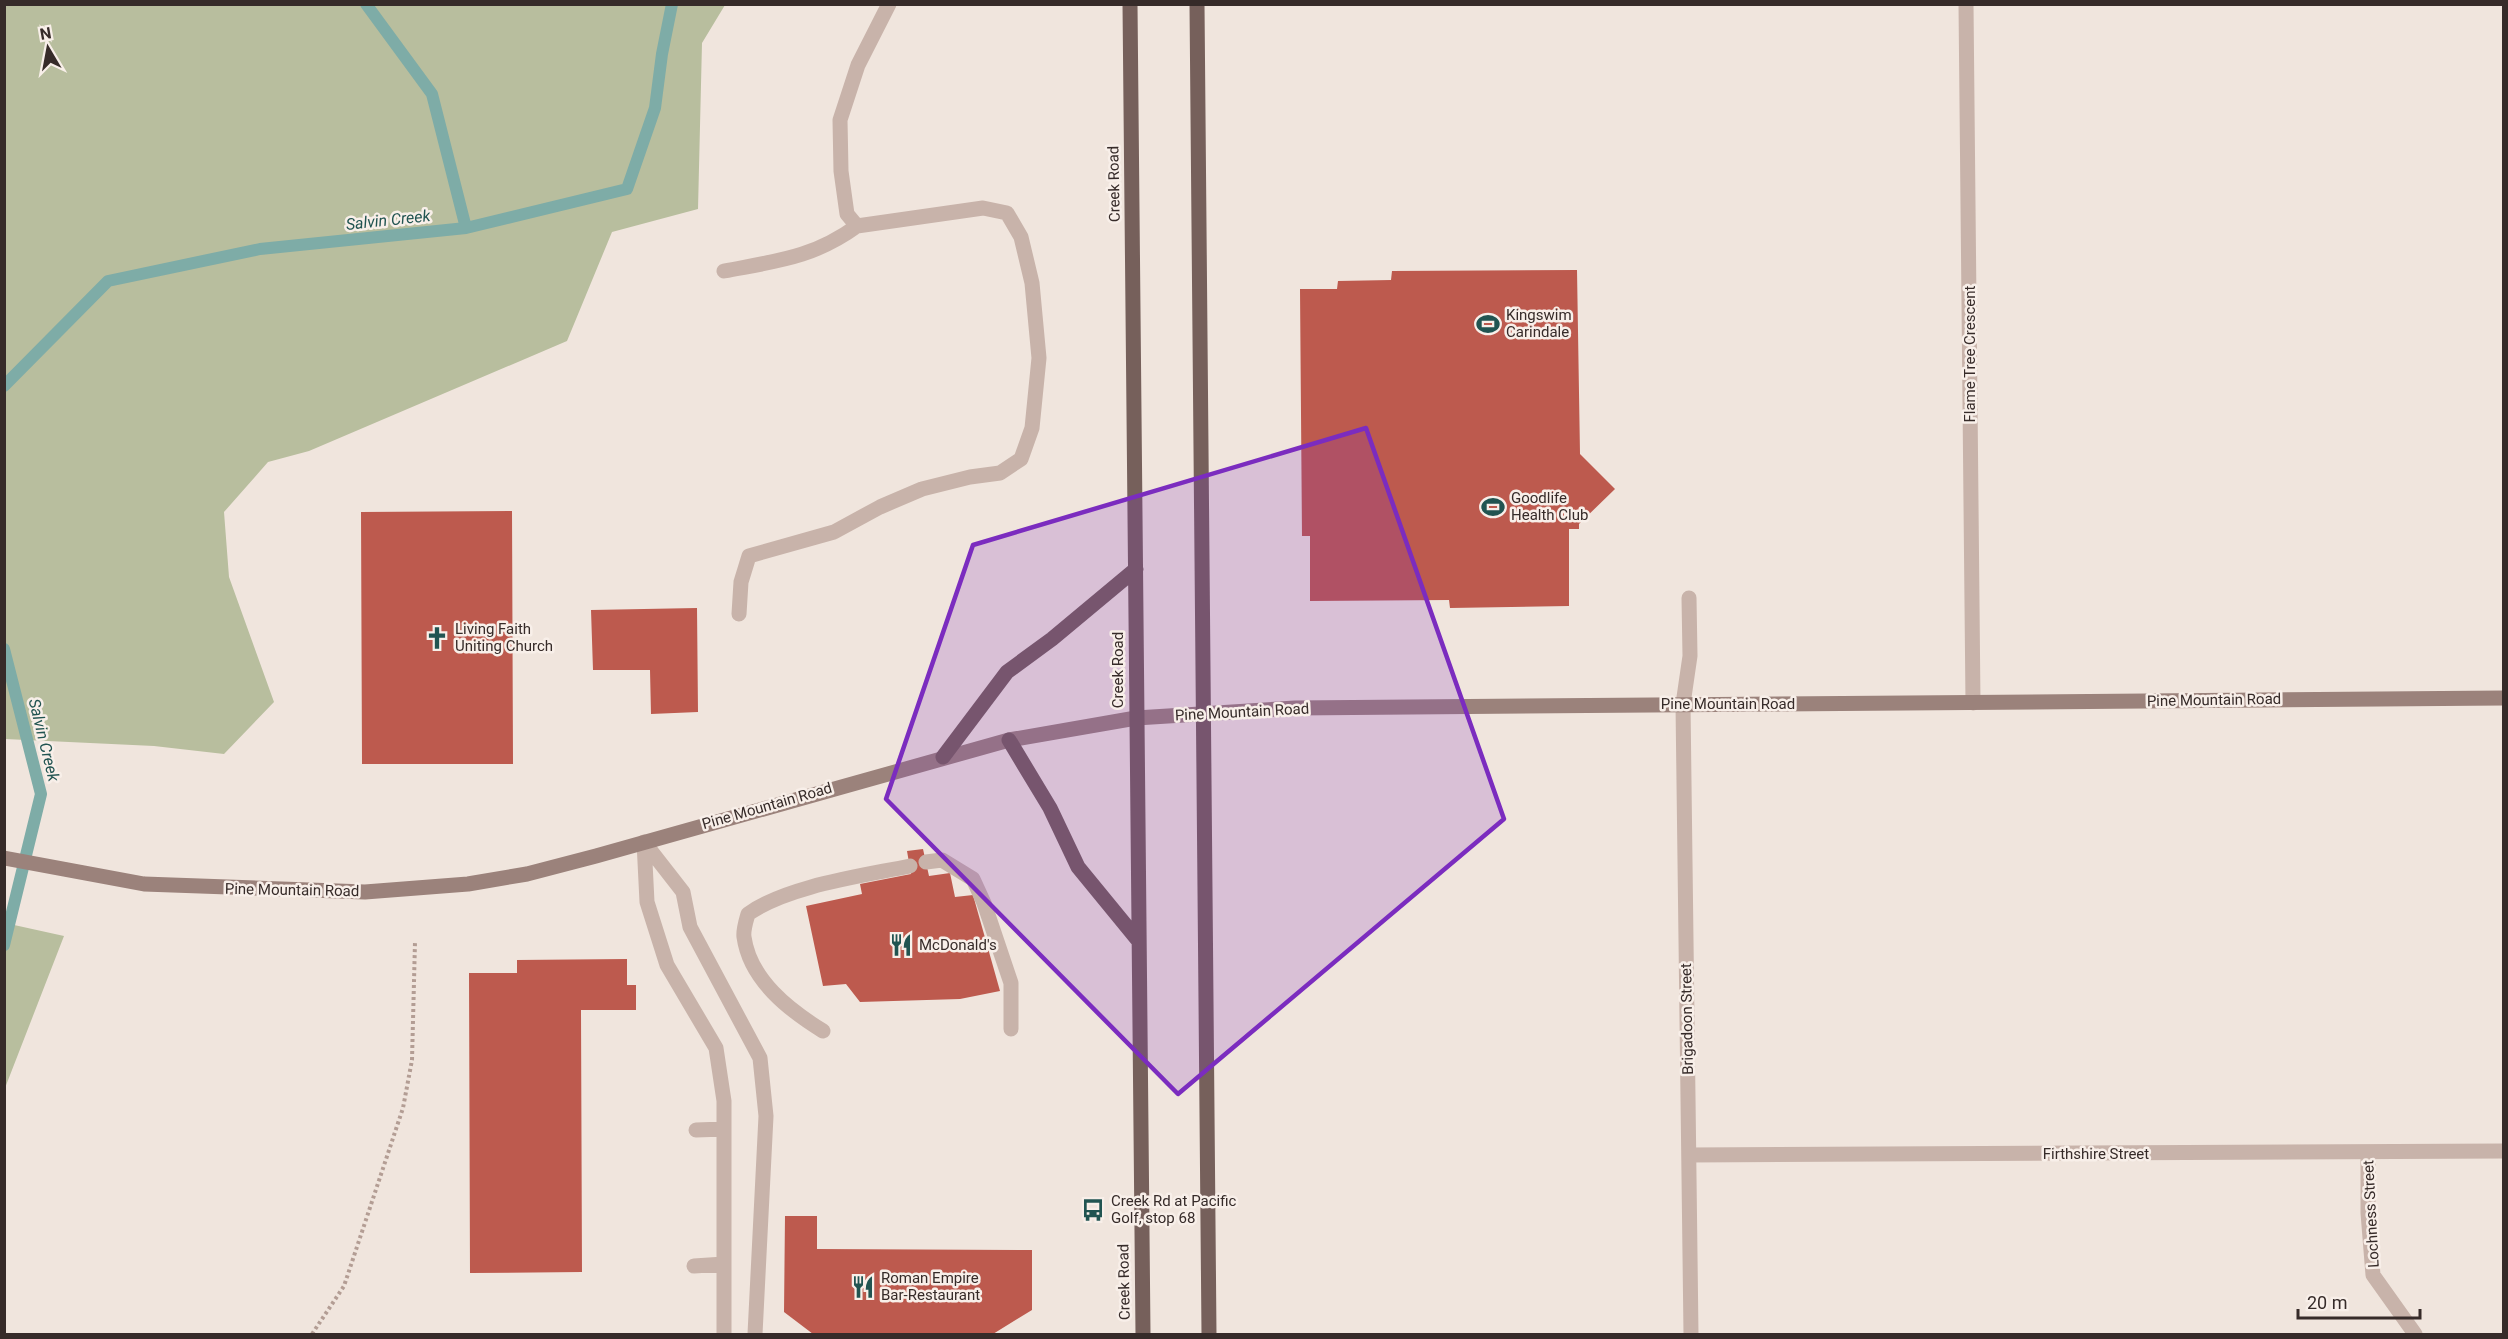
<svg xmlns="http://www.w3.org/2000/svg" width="2508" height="1339" viewBox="0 0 2508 1339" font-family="Roboto,sans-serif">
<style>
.green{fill:#b8be9e}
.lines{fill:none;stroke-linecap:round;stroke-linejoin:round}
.stream{stroke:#7eaca7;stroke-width:12}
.building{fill:#bd5a4e}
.path{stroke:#b39d94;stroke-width:4;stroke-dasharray:3 3;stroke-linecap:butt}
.lane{stroke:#c8b3aa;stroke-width:15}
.street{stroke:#c8b3aa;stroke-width:15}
.secondary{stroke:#9b827b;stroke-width:15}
.primary{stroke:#76605b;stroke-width:15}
.marked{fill:#7b2cbf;fill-opacity:0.2;stroke:#7b2cbf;stroke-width:4.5;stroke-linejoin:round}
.labels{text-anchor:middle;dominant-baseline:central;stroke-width:5;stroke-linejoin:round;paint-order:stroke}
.street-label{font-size:15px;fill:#362b29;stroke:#f8efe9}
.poi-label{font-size:15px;fill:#362b29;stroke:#f8efe9;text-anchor:start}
.water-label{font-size:16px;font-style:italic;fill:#215451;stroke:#f8efe9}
</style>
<rect width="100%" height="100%" fill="#f0e5dd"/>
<path class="green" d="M4 5H725L702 43 698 209 612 232 567 341 309 451 268 462 224 512 229 577 274 702 224 754 154 746 5 739Z
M5 923 64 936 5 1088 4 923Z"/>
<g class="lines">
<path class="stream" d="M366 4 432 94 466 228
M4 386 108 281 260 249 466 228 627 189 655 108 662 54 672 4
M4 649 41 794 4 945"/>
</g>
<path class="building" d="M1577 270 1580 454 1615 489 1579 524V529H1569V606L1450 608 1449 600 1310 601V536H1302L1300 289H1337L1338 281 1391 280 1392 271Z
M512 511 513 764H362L361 512Z
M697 608 698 712 651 714 650 670H593L591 610Z
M923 849 929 876 950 873 955 897 973 895 1000 991 960 999 860 1002 846 984 823 986 806 906 862 894 860 884 911 874 907 851Z
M627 959V985H636V1010H581L582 1272 470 1273 469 973H517V960Z
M785 1216H817V1249L1032 1250V1310L993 1334H813L784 1312Z"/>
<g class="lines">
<path class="path" d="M312 1334 344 1286 403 1108 412 1060 415 942"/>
<path class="lane" d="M1683 704 1690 656 1689 598
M644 842 683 892 690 927 760 1058 766 1116 755 1334
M644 842 647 902 667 965 716 1048 724 1101V1334
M926 862 942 860 973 879 984 903 1011 983V1029
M823 1031C789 1010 750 980 744 937 743 930 746 921 748 914 787 886 862 876 910 866
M696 1130 724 1129
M694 1266 724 1264"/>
<path class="street" d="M1966 4 1973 703
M724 271C776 261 813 258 857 226
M739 614 741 582 749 556 834 532 880 507 922 489 970 477 1000 473 1021 459 1032 428 1039 358 1032 283 1021 237 1007 213 983 208 857 226 847 214 841 171 840 120 858 65 889 4
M1683 704 1691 1334
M2368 1153V1213L2373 1275 2415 1334
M1689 1155 2504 1151"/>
<path class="secondary" d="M4 858 144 884 365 892 468 884 527 874 596 856 1009 740 1136 718 1295 708 2504 698"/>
<path class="primary" d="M1130 4 1143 1334
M1197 4 1209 1334
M1009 740 1050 808 1078 867 1137 939
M943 757 1007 672 1052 639 1136 569"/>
</g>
<path class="marked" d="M1366 428 1504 819 1178 1094 886 799 973 545Z"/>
<defs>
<g id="stadium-bare" transform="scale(1.8)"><path d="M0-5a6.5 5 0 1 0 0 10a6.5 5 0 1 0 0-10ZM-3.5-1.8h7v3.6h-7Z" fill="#215451" stroke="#f8efe9" stroke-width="2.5" paint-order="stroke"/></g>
<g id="church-bare" transform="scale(1.8)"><path d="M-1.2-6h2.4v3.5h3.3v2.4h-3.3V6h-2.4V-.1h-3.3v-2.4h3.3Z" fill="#215451" stroke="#f8efe9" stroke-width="2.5" paint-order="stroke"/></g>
<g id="restaurant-bare" transform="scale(1.8)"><path d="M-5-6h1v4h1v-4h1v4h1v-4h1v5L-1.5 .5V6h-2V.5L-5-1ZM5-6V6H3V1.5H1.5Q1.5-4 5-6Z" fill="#215451" stroke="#f8efe9" stroke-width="2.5" paint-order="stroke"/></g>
<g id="bus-bare" transform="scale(1.8)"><path d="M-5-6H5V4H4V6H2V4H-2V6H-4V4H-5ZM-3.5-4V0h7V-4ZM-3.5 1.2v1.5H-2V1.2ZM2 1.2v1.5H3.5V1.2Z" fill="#215451" stroke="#f8efe9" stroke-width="2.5" paint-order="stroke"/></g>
</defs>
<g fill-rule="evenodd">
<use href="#stadium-bare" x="1488" y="324"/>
<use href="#stadium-bare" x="1493" y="507"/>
<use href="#church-bare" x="437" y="638"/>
<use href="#restaurant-bare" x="901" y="945"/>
<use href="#bus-bare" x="1093" y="1210"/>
<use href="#restaurant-bare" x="863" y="1287"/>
</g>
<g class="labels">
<g class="street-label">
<text transform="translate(1114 184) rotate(-91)">Creek Road</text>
<text transform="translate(1970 354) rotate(-90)">Flame Tree Crescent</text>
<text transform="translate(1118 670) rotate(-90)">Creek Road</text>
<text transform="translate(2214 700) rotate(-1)">Pine Mountain Road</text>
<text x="1728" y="704">Pine Mountain Road</text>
<text transform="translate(1242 712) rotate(-3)">Pine Mountain Road</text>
<text transform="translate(767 806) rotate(-16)">Pine Mountain Road</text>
<text transform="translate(292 890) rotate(1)">Pine Mountain Road</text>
<text transform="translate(1687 1019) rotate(-91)">Brigadoon Street</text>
<text x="2096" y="1154">Firthshire Street</text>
<text transform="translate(2371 1214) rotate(-93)">Lochness Street</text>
<text transform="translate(1124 1282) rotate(-91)">Creek Road</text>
</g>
<g class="poi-label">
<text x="1506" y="315">Kingswim<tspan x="1506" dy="17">Carindale</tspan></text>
<text x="1511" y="498">Goodlife<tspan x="1511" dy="17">Health Club</tspan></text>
<text x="455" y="629">Living Faith<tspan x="455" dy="17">Uniting Church</tspan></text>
<text x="919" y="945">McDonald's</text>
<text x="1111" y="1201">Creek Rd at Pacific<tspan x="1111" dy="17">Golf, stop 68</tspan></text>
<text x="881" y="1278">Roman Empire<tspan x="881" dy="17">Bar-Restaurant</tspan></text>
</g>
<g class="water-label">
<text transform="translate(388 220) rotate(-6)">Salvin Creek</text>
<text transform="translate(44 740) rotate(76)">Salvin Creek</text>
</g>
</g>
<rect width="2508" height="1339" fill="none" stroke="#362b29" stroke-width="12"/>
<g transform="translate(48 48) rotate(350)" stroke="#f8efe9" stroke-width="4.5" paint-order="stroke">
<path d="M0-4.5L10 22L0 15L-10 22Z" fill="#362b29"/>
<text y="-9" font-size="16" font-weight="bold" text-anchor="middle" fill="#362b29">N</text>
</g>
<path d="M2298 1309v9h122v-9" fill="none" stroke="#362b29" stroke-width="3"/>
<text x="2307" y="1309" font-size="18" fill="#362b29" stroke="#f8efe9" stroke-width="4.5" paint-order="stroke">20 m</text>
</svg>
